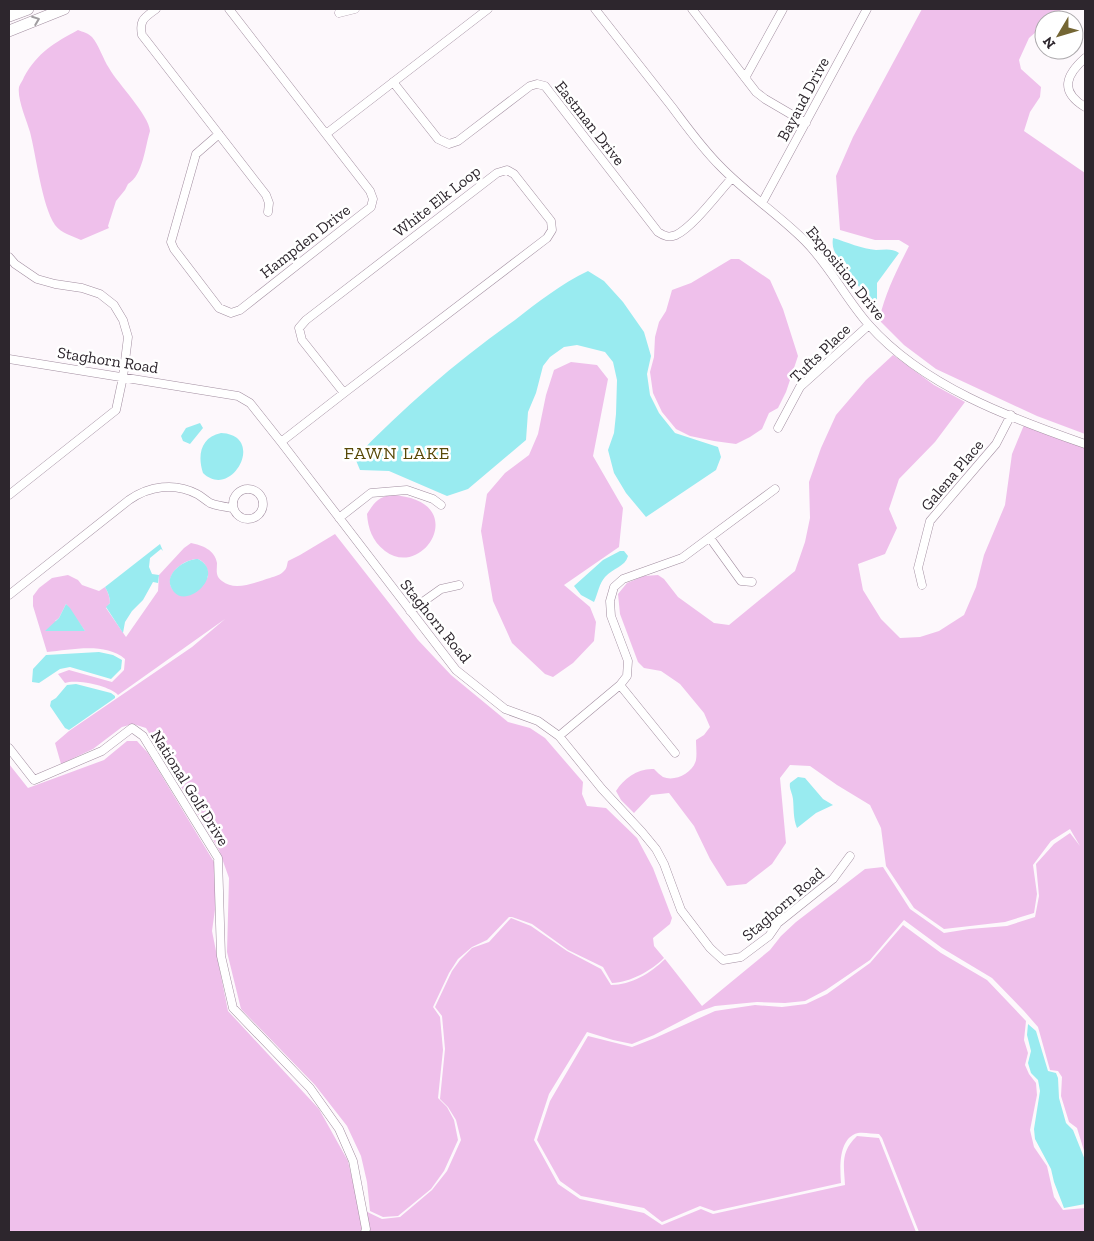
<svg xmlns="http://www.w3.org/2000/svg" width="1094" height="1241" viewBox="0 0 1094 1241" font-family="'Zilla Slab',serif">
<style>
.green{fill:#efc0eb;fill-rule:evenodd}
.water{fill:#99ebf0}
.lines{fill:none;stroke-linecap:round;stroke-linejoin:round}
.minor-casing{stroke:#a28ea0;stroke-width:9}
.secondary-casing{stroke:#a28ea0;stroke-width:12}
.minor{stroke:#fff;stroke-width:8}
.secondary{stroke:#fff;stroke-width:11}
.oneway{stroke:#a09da0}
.labels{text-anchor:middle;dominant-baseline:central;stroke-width:5;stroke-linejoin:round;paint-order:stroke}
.street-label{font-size:16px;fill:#2d262d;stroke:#fff}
.neighbourhood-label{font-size:18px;letter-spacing:1px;fill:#584908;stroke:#fff}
</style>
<rect width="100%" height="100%" fill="#fdf8fc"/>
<path class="green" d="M922 9H1062L1050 20H1044V25L1029 38 1019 60 1021 69 1041 87 1040 97 1030 112 1024 131 1085 173V434L1037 416 936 369 904 345 879 320C886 291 896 272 909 246L899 240H875L840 230 836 176 853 137Z
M78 30C83 32 88 33 92 37 99 45 103 59 109 68 118 84 149 115 150 131 145 147 143 175 128 184L125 190 116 201 108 226 109 228 81 240C72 236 61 233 55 225 42 206 36 155 30 132 27 121 17 99 19 87 20 84 23 80 24 77 38 52 54 43 78 30Z
M731 259H739L770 280 783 309 798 356 786 392 778 408 769 413 762 429 750 437 736 444 714 441 690 436 676 429 662 412 653 393 650 372 654 357 655 337 659 322 666 311 672 290 691 283Z
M893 355 934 385 965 402 935 442 899 479 889 509 897 528 885 554 858 564 863 590 881 619 900 638 920 637 939 631 964 615 976 587 984 555 1005 505 1012 454 1024 425 1085 445 1084 620 1085 625V1154L1077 1128 1069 1122 1061 1096 1062 1077 1058 1071 1050 1070 1038 1027 1024 1011 992 978 942 948 904 920 870 960 826 990 805 1001 785 1003 757 1002 715 1006 698 1012 654 1035 632 1044 613 1040 587 1032 549 1094 534 1140 558 1184 580 1199 644 1213 662 1225 701 1209 713 1214 845 1185C844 1165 840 1152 857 1136L879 1138 916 1232H9V764L28 788 104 760 127 741H137L148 753 214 862 218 888 212 931 228 1011 319 1109 348 1161 359 1208 382 1219 400 1217 432 1190 447 1171 461 1140 456 1120 448 1107 440 1099 445 1049 442 1016 435 1007 452 971 460 960 472 948 489 942 511 918 531 926 567 951 601 969 611 985C631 985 651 973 665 959L702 1006 770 950 781 936 796 922 865 869 883 867 910 909 944 933 969 929 1007 926 1035 917 1039 896 1036 864 1054 844 1070 833 1080 846 1070 829 1051 841 1033 865 1037 894 1034 913 1005 922 944 929 914 908 886 866 881 828 870 805 837 785 810 766 790 765 780 778 786 843 772 864 746 884 727 886 710 859 694 826 669 793 651 795 634 813 621 800 616 791C624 778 638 768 654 769 657 772 660 775 663 777 675 782 693 773 696 760 697 754 696 746 696 740L704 735 710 727 704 713 680 684 661 671 644 668 638 662 620 614 618 594 627 583 644 576 658 575 664 579 678 597 714 623 729 625 795 571 805 542 810 518 809 482 821 448 836 415 866 380Z
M571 362 597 365 608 379 593 456 623 508 619 547 564 585 590 607 596 622 594 641 573 663 553 677 545 674 512 643 493 601 481 531 487 494 505 473 529 455 538 434 546 395 554 370Z
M391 495C473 499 424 581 385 551 372 541 368 528 367 514 374 503 378 497 391 495Z
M335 534 418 640 451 675 508 722 530 728 545 738 583 782 582 794 587 806 606 808 637 838 653 868 672 918 670 924 653 938 654 946 664 958C651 971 631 982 612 983L603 967 568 950 532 924 512 917H509L487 940 472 947 458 959 449 973 433 1007 440 1017 443 1050 438 1098 447 1107 454 1120 458 1140 444 1171 431 1189 398 1216 383 1217 370 1211 367 1182 361 1156 347 1126 315 1085 241 1009 227 952 229 878 219 850 146 728 133 724 122 727 93 749 61 764 55 743 69 731 192 647 225 619 118 695C110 686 77 679 65 683L58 674 69 670 112 682 124 670 125 659C105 642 71 650 47 652L33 606V596L39 588 52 578 68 575 78 580 82 585 99 591 105 587C108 592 110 597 110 603L106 608 126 637 158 591 159 575 184 548 191 543C202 545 215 550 217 563 217 570 215 576 222 581 235 592 256 582 270 578 275 576 281 575 284 571 287 569 287 564 288 561L300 555ZM198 559C206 563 208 568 208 577L182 596C155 585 179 559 198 559ZM66 604 85 631 55 621 59 618Z
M903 925 941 953 987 980 1026 1021 1024 1040 1028 1053 1025 1065 1029 1074 1036 1083 1037 1095 1030 1130 1034 1147 1047 1166 1054 1197 1063 1210 1085 1208V1232H919L882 1138 879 1134C873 1134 864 1132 858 1133 838 1138 840 1168 841 1183L714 1211 700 1206 662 1222 644 1208 581 1196 560 1181 537 1140 550 1101 588 1036 632 1047 655 1038 715 1011 755 1005 782 1007 806 1004 827 994 870 963Z"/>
<path class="water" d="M833 238C847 242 862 249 876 250 884 250 892 248 899 253L877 283V307L846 272 848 265C837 257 831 251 833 238Z
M588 271 604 281 623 302 644 332 651 356 647 374 650 395 659 413 675 433 718 447 721 457 716 470 646 517 626 493 614 473 608 450 614 433 616 414 617 380 613 362 605 352 577 345 564 347 550 357 543 366 536 393 528 412 526 440 468 489 447 496 389 471 360 470 355 458C404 407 457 361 515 320 538 302 561 284 588 271Z
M200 423 203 428 190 444 183 441 181 436 186 428Z
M221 433C267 435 232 501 203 473 197 455 201 437 221 433Z
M160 544 163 551 161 549 150 558 149 567 152 574 159 575 158 583 153 582 143 600 132 611 125 622 123 633 106 607 110 603C110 597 108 592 105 587Z
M620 551H624L628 556C625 567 613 568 605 577 599 584 598 593 594 602L581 595 574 586 603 560Z
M198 559C226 573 189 609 174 592 160 576 184 559 198 559Z
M66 604 70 608 85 631H45L59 618Z
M99 652 113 655 122 660 121 669 111 679 70 667 60 669 39 683 32 682 33 669 46 655Z
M76 684 111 693 115 696V698L69 730 65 728 50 706 51 701 56 698 67 685Z
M798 777 805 778 823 799 833 805 816 813 797 828C793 818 794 809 793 799 792 792 789 789 790 783Z
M1028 1024 1036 1031 1048 1071 1056 1073 1058 1078 1059 1098 1066 1123 1073 1130 1085 1160V1204L1064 1208 1054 1182 1051 1169 1035 1139 1034 1129 1040 1091 1038 1080 1031 1073 1028 1063 1031 1051 1027 1035Z"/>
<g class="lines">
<g class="minor-casing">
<path id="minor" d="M156 9C144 18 139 20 142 35L266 195 269 203 268 212
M595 9C621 42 646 74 672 107 687 127 702 148 720 166 746 193 778 214 805 241 830 266 845 298 869 325 923 386 1010 418 1085 444
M692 9 756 92 765 99 806 123
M339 13 355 9
M1085 58C1066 75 1059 91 1085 107
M745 78 783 9
M393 82 438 139 449 144 458 141 530 86 537 84 545 86 658 232C664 236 669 238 676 235 693 227 718 193 732 178
M219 134 196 154 171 242 174 249 219 308 231 313 240 310 371 207 373 199 370 191 229 9
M326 134 488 9
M507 170 514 174 551 221 552 230 547 238 344 393 302 340 299 328 306 320 497 173Z
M762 203 867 9
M9 257 15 264 37 279 55 284 82 288 100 294 114 305 123 320 128 337 123 377 116 410 9 495
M9 359 238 396 250 403 281 442 456 670 505 709 538 721 559 736 602 789 642 832 656 849 664 864 681 910 710 948 723 960 741 957 769 936 778 923 833 879 850 856
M778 428 800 387 869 325
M281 442 344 393
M233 504a15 15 0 1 1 30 0a15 15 0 1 1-30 0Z
M339 518 371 493 407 490 433 499 441 505
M710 538 741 581 752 582
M922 585 918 568 930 521 996 444 1011 415
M9 595 129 500C149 486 175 482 197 494 201 496 205 500 210 503 217 506 226 507 233 508
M410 611 441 589 459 585
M620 685 675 753
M559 736 620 685 627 676 628 661 611 616 610 601 614 587 623 579 682 558 775 489
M9 748 34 780 102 751 132 728 143 736 218 858 221 956 233 1008 310 1088 339 1129 353 1161 366 1229 365 1232"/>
</g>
<g class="secondary-casing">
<path id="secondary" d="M9 16 28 9
M9 31 64 9"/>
</g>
<use href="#minor" class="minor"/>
<use href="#secondary" class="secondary"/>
</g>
<defs><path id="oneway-chevron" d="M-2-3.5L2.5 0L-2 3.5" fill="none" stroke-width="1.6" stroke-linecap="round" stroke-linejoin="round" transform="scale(1.25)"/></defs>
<use class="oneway" href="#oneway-chevron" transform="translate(36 20) rotate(-21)"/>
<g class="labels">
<g class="street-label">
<text transform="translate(803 99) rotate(-62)">Bayaud Drive</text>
<text transform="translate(590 123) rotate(52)">Eastman Drive</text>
<text transform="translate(437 201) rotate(-38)">White Elk Loop</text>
<text transform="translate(305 241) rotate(-38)">Hampden Drive</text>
<text transform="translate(846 273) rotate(51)">Exposition Drive</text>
<text transform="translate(820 353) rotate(-44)">Tufts Place</text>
<text transform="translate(108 360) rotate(9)">Staghorn Road</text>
<text transform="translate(952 475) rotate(-50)">Galena Place</text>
<text transform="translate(436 621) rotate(51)">Staghorn Road</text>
<text transform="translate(190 788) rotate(58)">National Golf Drive</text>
<text transform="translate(783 904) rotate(-41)">Staghorn Road</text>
</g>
<g class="neighbourhood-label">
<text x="397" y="453">FAWN LAKE</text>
</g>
</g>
<rect width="1094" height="1241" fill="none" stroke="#2d262d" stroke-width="20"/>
<g transform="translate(1059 35) rotate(232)"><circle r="24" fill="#ffffff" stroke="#aba8ab"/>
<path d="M0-4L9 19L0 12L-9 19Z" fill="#746634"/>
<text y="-8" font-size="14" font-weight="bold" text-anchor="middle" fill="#2d262d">N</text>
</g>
</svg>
